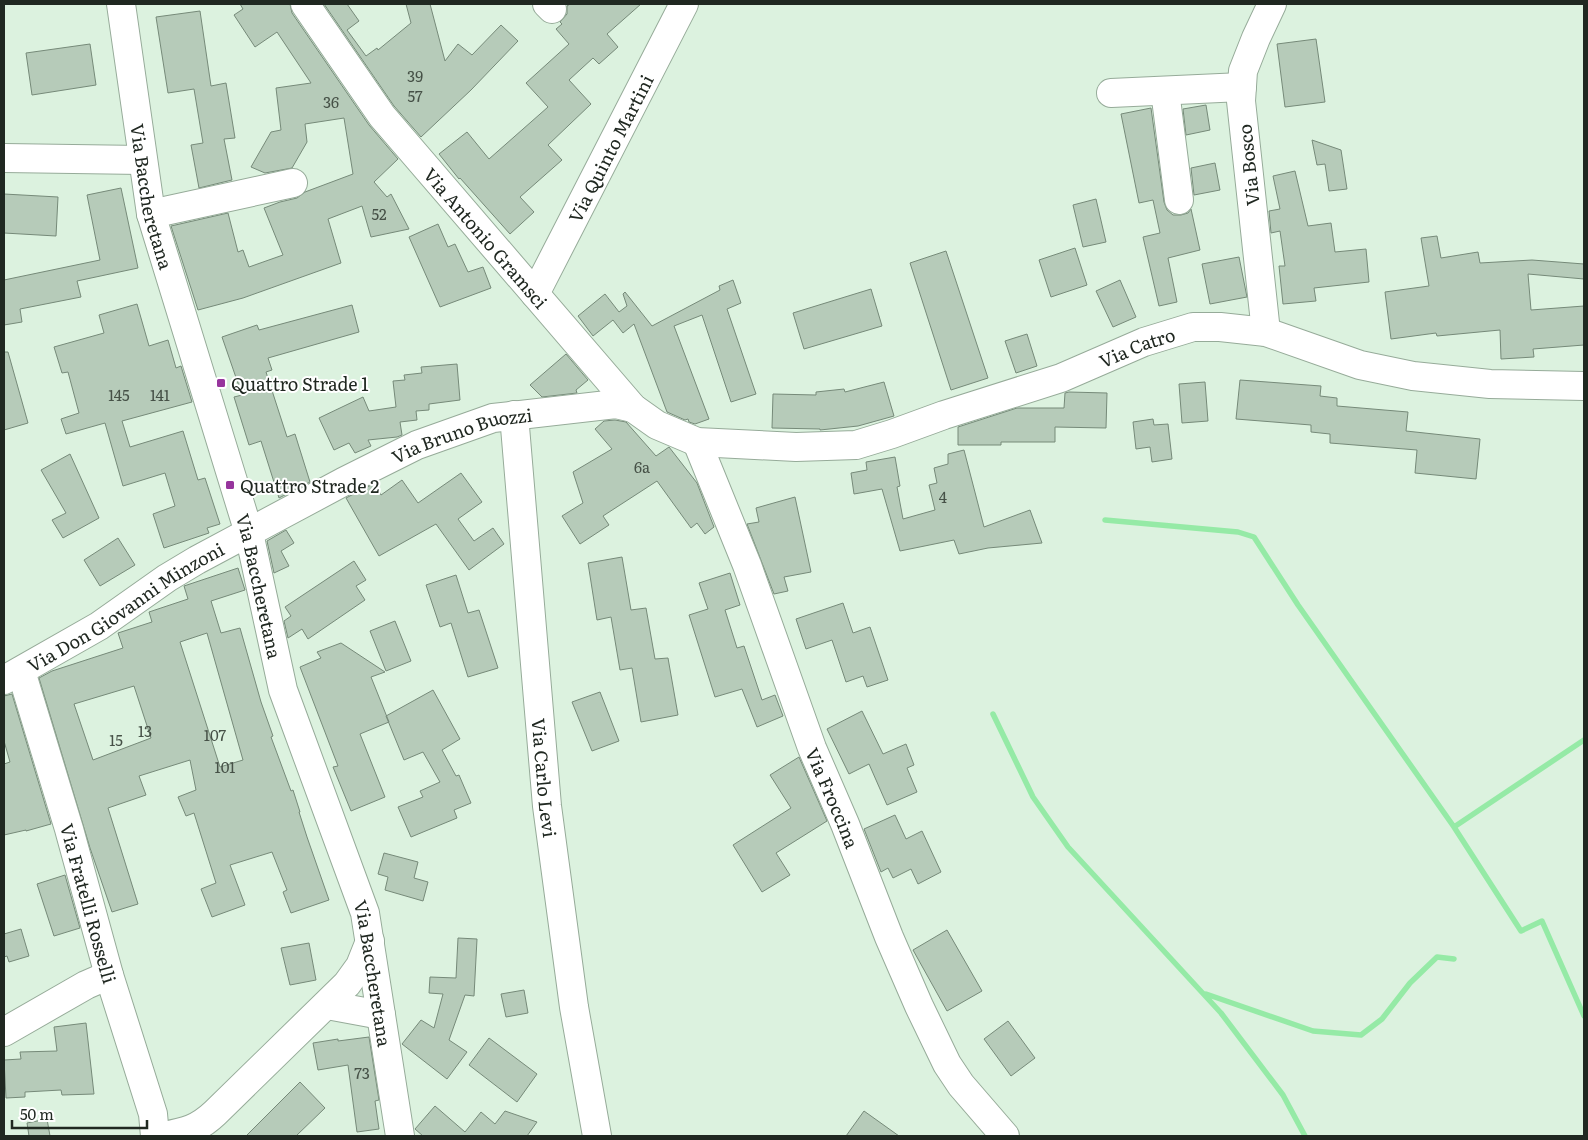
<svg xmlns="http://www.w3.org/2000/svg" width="1588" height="1140" viewBox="0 0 1588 1140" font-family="Literata,serif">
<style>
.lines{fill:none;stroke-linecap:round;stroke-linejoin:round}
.stream{stroke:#95eaa6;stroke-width:5.5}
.building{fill:#b6cbb9;stroke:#768a79;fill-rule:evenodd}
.minor-casing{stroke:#96ab99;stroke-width:30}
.minor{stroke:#fff;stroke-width:28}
.poi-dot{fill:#97359d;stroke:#fff;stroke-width:2}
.labels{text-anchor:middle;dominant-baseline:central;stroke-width:4;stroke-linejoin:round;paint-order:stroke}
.number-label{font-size:15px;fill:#465147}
.street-label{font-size:18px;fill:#202821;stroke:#fff}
.poi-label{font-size:18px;fill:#202821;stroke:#fff;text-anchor:start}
</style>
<rect width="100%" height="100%" fill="#dcf2df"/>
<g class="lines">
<path class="stream" d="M1105 520 1238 532 1254 537 1298 605 1454 827 1521 931 1542 921 1584 1016
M993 714 1033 797 1068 847 1221 1013 1283 1095 1305 1136
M1454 827 1584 740
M1206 994 1313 1031 1361 1035 1382 1019 1410 983 1437 957 1454 959"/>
</g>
<path class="building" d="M240 4H290L292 13 369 125 398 159 374 182 387 197 391 194 409 229 371 237 362 206 328 219 341 263 243 298 198 310 171 226 228 213 238 252 243 250 249 267 283 255 264 208 280 202 297 198 305 192 353 174 344 118 305 124 307 142 292 168 265 173 251 167 271 132 281 130 276 88 311 83 277 32 255 47 234 15 243 9Z
M324 4H347L359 21 347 30 366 56 377 48 378 50 411 23 406 4H430L445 61 458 44 472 55 501 25 518 41 471 90 421 137 394 106Z
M570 4H641L607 34 618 47 599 64 593 58 569 80 591 104 548 145 562 160 520 197 534 212 510 234 460 178 459 179 439 154 467 132 489 159 548 107 526 83 569 44 556 29 562 24 560 22 567 14V6Z
M200 11 211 86 226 83 235 138 224 139 232 180 199 188 191 145 203 143 194 89 168 93 156 17Z
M1316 39 1325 102 1285 107 1277 44Z
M90 44 96 85 32 95 26 53Z
M1206 105 1210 130 1186 135 1183 109Z
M1151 108 1164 202 1167 210 1173 215H1181L1188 213 1191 209 1200 250 1168 258 1177 302 1159 306 1143 237 1160 233 1153 200 1139 203 1121 114Z
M1312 140 1341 150 1347 189 1329 191 1325 164 1317 165Z
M1215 163 1220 190 1194 195 1191 168Z
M1295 171 1308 226 1331 223 1335 252 1366 249 1369 282 1314 288 1316 301 1283 304 1279 266H1285L1280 231 1271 233 1269 211 1280 209 1273 176Z
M121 188 138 268 77 281 81 297 20 309 22 322 4 325V280L100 260 87 195Z
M4 194 58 197 56 236 4 233Z
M1096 199 1106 242 1083 247 1073 205Z
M438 224 448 247 455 244 468 272 483 267 491 288 440 307 409 237Z
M1437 236 1441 258 1478 252 1480 263 1532 260 1584 264V279L1528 274 1531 310 1584 306V345L1533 349 1534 357 1501 359 1500 330 1437 336 1436 333 1391 339 1385 292 1429 286 1421 238Z
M1075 248 1087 285 1051 297 1039 260Z
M946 251 988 378 951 390 910 263Z
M1239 257 1247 297 1210 304 1202 264Z
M733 280 741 303 727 309 756 394 731 402 702 315 674 326 709 419 695 424 689 422 688 419 685 420 667 412 634 324 623 333 613 320 593 336 578 316 605 294 619 312 627 306 623 294 625 292 652 326 720 290 719 286Z
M1120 280 1136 317 1113 327 1096 291Z
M871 289 882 326 804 349 793 313Z
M137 304 149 346 168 340 176 368 181 366 192 402 122 421 130 447 183 431 198 480 205 478 220 524 207 528 209 533 164 548 153 514 175 506 165 473 123 486 105 423 66 434 61 419 79 413 68 372 62 373 54 347 104 333 99 315Z
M352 305 359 332 268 358 272 370 266 372 287 437 295 434 310 482 279 498 261 441 249 445 234 397 242 395 222 337 257 325 259 330Z
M1027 334 1037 366 1016 373 1005 341Z
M4 352H8L28 423 4 430Z
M566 354 588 380 576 390 577 393 542 397 530 385Z
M457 364 460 400 429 404V410L416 411 417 420 400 422 402 435 397 437 368 440 371 446 355 453 349 443 334 450 319 418 363 397 369 411 396 407 393 381 405 380 404 375 422 373 421 367Z
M1240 380 1321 386 1320 396 1337 398V406L1408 412 1406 431 1480 439 1476 479 1415 473 1417 450 1330 443V434L1311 432V425L1236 419Z
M884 382 894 416 858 426 820 430V429L772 428 773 394 816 395V392L844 389 845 392Z
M1205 382 1208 421 1182 423 1179 384Z
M1069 392 1107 393 1106 428 1055 427V442H1001V445H958V427L1017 408H1064L1065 393Z
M1153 419 1154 425 1168 424 1172 459 1152 462 1150 447 1136 449 1133 422Z
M615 420 626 422 656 456 669 447 697 483 714 527 705 534 697 523 691 528 657 481 603 516 609 525 580 544 562 516 583 503 573 472 612 449 595 429 604 421Z
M964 450 984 527 1030 510 1042 543 988 548 959 554 954 540 900 551 882 489 854 494 851 473 867 470 866 462 895 457 900 486 897 487 903 519 935 510 929 485 937 483 934 468 948 464V454Z
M70 454 99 518 63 538 52 520 66 513 41 470Z
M461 473 482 502 458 519 474 541 493 528 504 544 469 570 436 524 379 556 346 498 375 483 381 495 402 480 418 503Z
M795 497 811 572 784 577 788 591 774 594 747 524 759 522 756 508Z
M286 530 294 543 281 551 289 566 274 573 267 541Z
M118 538 135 565 100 586 84 560Z
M622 557 631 610 646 608 655 659 668 658 678 715 641 722 632 668 620 670 611 617 597 620 588 563Z
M354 561 366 580 356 586 365 600 308 639 302 629 288 638 284 621 291 616 285 607Z
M238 568 245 590 211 601 221 633 240 628 261 702 273 736 271 737 291 791 293 790 300 812H299L307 837 329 900 291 913 283 892 287 890 272 852 230 865 245 905 212 917 201 889 216 883 194 813 186 816 178 797 196 790 190 760 139 776 146 795 108 808 138 904 112 912 90 848 39 678 52 671 123 648 118 633 152 622 149 612 188 599 184 586ZM207 633 243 760 220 767 180 642ZM134 686 151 738 93 760 74 704Z
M730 573 740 605 725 610 737 648 744 646 762 700 775 695 783 716 757 727 742 689 715 697 689 615 708 609 699 583Z
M456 575 468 613 479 610 498 668 468 677 451 623 440 627 426 585Z
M843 603 853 633 870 627 888 680 867 687 863 676 846 682 832 640 806 649 796 619Z
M395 621 411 661 386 671 370 631Z
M341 643 385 672 371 677 389 722 360 734 385 797 351 811 333 767 338 766 300 667 321 658 317 652Z
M433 690 460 739 442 750 456 776 459 775 471 803 454 810 457 818 411 837 398 807 423 797 420 791 440 782 423 752 404 760 386 716Z
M600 692 619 741 592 751 572 702Z
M12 694 51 824 26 831V830L4 835V764L10 762 4 741V696Z
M862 711 883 754 906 744 914 765 907 768 917 792 887 805 869 764 849 774 827 729Z
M799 757 827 821 776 853 790 875 762 892 733 845 791 808 770 775Z
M895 815 906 839 922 831 941 872 918 884 911 869 893 878 888 868 881 872 864 829Z
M384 853 418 862 414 878 428 882 423 901 385 890 388 877 378 874Z
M65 875 80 928 54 936 37 884Z
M21 929 29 956 9 962 7 956 4 957V934Z
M947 930 982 991 947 1011 913 950Z
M458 938 477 939 474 996 465 995 449 1040 467 1052 447 1079 402 1044 421 1020 434 1028 443 994 429 993 430 977 456 978Z
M309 943 316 980 290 985 281 948Z
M524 990 528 1013 506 1017 501 994Z
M1008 1021 1035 1058 1011 1076 984 1039Z
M86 1023 94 1094 62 1095 61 1090 25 1092V1097L6 1098 4 1060 21 1059 20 1052 57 1051 54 1027Z
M369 1037 379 1100 375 1101 379 1129 357 1132 348 1065 318 1070 313 1043 338 1039V1041Z
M489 1038 537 1074 517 1102 469 1065Z
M300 1082 325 1108 296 1136H246Z
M435 1106 465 1132 481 1112 495 1124 505 1111 537 1122 527 1136H423L415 1129Z
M864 1111 899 1136H846Z
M47 1119 50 1136H29L27 1123Z"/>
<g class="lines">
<g class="minor-casing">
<g id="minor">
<path id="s1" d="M121 4 151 214 249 533 283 690 365 913 400 1136"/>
<path id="s2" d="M305 4 382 116 633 408 657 425 697 442 796 447 856 445 892 434 944 415 1061 378 1144 342 1193 327H1220L1266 332 1360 365 1413 376 1490 384 1584 386"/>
<path d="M547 4 552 9"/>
<path d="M1165 91 1179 200"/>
<path d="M1111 93 1242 87"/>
<path d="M4 158 142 160"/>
<path d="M151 214 293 183"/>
<path id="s3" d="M535 294 684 4"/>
<path d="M1266 332 1241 101 1243 71 1256 38 1272 4"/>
<path id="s4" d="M514 415 547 806 574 1007 597 1136"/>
<path id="s5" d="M697 442 747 565 812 748 845 824 889 937 919 1006 947 1064 961 1085 1005 1136"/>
<path id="s6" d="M21 671 69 829 109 975 153 1114 155 1136"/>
<path id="s7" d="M4 680 99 626 167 578 197 560 343 482 417 445 493 418 616 404 633 408"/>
<path d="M327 1005 381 1015"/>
<path d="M4 1032 86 985 109 975"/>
<path d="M163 1136C186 1132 198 1129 215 1113L347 984 360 966 370 941"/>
</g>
</g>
<use href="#minor" class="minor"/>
</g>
<g class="poi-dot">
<rect x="216" y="378" width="10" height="10" rx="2.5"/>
<rect x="225" y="480" width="10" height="10" rx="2.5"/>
</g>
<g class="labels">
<g class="number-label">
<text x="415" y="75">39</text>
<text x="415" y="95">57</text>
<text x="331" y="101">36</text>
<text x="379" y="213">52</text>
<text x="119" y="394">145</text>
<text x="160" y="394">141</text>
<text x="642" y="466">6a</text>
<text x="943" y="496">4</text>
<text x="145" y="730">13</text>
<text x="215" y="734">107</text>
<text x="116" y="739">15</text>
<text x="225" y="766">101</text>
<text x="362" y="1072">73</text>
</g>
<g class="street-label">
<text stroke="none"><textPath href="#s3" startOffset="164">Via Quinto Martini</textPath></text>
<text transform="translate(1248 165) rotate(-96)">Via Bosco</text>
<text stroke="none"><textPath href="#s1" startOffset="195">Via Baccheretana</textPath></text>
<text stroke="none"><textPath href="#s2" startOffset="296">Via Antonio Gramsci</textPath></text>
<text stroke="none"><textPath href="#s2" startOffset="1051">Via Catro</textPath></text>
<text stroke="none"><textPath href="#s7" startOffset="522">Via Bruno Buozzi</textPath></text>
<text stroke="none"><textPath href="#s1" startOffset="600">Via Baccheretana</textPath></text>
<text stroke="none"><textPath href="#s7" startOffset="142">Via Don Giovanni Minzoni</textPath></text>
<text stroke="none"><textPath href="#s4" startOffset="364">Via Carlo Levi</textPath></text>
<text stroke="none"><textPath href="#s5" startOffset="381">Via Froccina</textPath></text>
<text stroke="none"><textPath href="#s6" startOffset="242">Via Fratelli Rosselli</textPath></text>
<text stroke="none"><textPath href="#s1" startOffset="1005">Via Baccheretana</textPath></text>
</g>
<g class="poi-label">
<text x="231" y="383">Quattro Strade 1</text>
<text x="240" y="485">Quattro Strade 2</text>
</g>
</g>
<rect width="1588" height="1140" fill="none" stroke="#202821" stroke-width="10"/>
<path d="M12 1120v8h135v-8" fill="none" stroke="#202821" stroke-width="2.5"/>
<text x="20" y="1120" font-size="15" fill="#202821" stroke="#ffffff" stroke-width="4" paint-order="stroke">50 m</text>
</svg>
